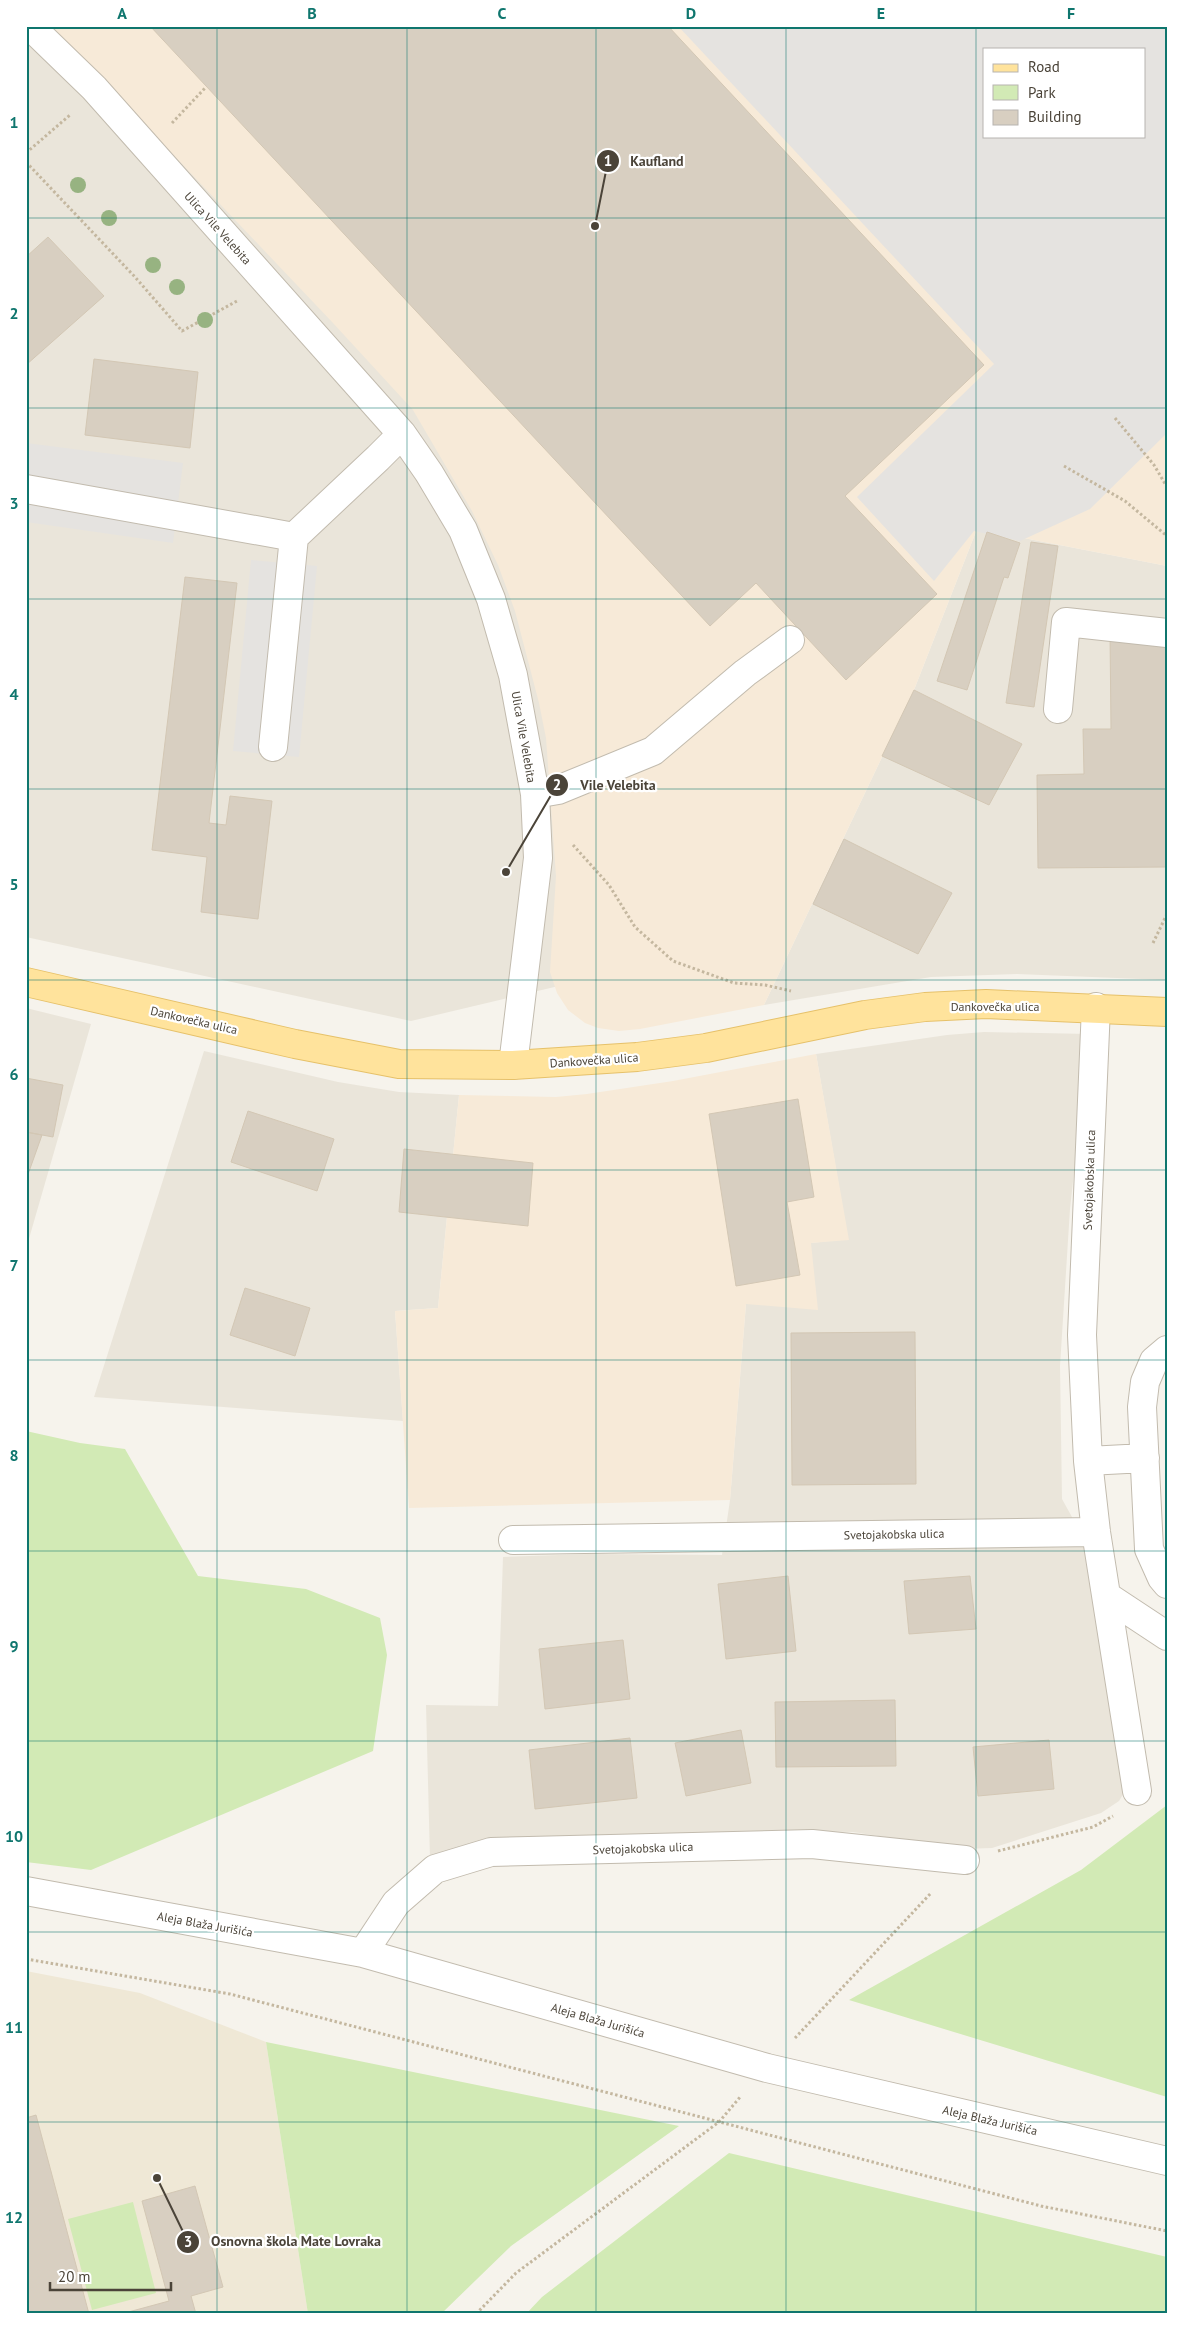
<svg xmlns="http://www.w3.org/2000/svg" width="1193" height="2340" viewBox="0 0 1193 2340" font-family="'PT Sans',sans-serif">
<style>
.residential{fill:#eae5da}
.commercial{fill:#f7ead8;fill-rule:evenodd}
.education{fill:#efe8d6}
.green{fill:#d2eab5}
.parking{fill:#e5e3e0;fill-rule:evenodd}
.building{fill:#d8cfc1;stroke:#d3c7b4}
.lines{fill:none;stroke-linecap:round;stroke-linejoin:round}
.minor-casing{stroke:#c2bbae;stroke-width:30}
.major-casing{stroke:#e6c16a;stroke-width:30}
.path{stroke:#c4b79f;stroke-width:3;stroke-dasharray:2.5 2.5;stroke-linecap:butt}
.minor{stroke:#fff;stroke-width:28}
.major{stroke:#ffe39c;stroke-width:28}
.tree{fill:#97b381}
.grid{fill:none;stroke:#0f766e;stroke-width:1;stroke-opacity:0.55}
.labels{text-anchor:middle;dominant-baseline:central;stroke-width:4.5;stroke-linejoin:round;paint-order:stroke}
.street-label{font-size:12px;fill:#4b4439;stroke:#fff}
.leader{fill:none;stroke:#4b4439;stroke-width:2}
.callout-dot{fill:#4b4439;stroke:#fff;stroke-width:2}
.mark-label{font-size:15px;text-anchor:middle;font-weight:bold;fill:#fff}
.callout-label{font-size:14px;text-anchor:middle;font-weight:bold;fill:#4b4439;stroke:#fff;stroke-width:4.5;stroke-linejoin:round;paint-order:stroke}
.neatline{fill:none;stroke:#0f766e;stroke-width:2}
.grid-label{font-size:16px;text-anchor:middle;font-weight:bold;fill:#0f766e}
</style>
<rect width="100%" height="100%" fill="#f6f3ec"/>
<path class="residential" d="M26 26H150L523 427 584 980 411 1021 26 937Z
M977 529 1167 566V980L1017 974 931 977 764 1005 914 690Z
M26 1008 91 1024 26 1249Z
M984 1032 1089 1034 1070 1209 1060 1366 1062 1499 1092 1553 1125 1791 1119 1801 1101 1813 992 1848 962 1849 853 1832 797 1831 430 1859 426 1705 498 1706 503 1557 588 1554 722 1555 730 1500 746 1304 811 1243 848 1239 816 1054 947 1035Z
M204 1051 338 1082 399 1092 459 1095 438 1308 395 1311 403 1421 94 1397Z"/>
<path class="commercial" d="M51 26H1167V566L977 529 914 690 764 1005 640 1029 619 1031 598 1028 585 1023 568 1010 557 993 550 972 556 876 546 738 539 703 515 611 498 565 472 511 413 410 333 323ZM984 49H1144V136H984Z
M816 1054 849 1240 811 1243 818 1310 746 1304 730 1500 409 1508 395 1311 438 1308 459 1095 556 1097 587 1094 673 1081Z"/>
<path class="education" d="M26 1971 140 1993 266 2042 308 2314H26Z"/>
<path class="green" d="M26 1431 80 1443 125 1449 198 1576 306 1589 380 1618 387 1655 373 1751 91 1870 26 1862Z
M1167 1805V2097L849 2000 1081 1870Z
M266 2042 679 2126 511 2246 441 2314H308Z
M729 2153 1167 2257V2314H526L542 2297Z
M133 2202 156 2293 92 2310 68 2219Z"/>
<path class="parking" d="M678 26H1167V433L1090 509 1020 541 974 531 934 581 857 497 994 364ZM984 49H1144V136H984Z
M26 443 183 463 173 543 26 522Z
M251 560 317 566 299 757 233 751Z"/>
<path class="building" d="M150 26H668L984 365 845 496 937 594 846 680 756 583 710 626Z
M48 237 104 296 26 365V257Z
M94 359 198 372 190 448 85 435Z
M987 532 1020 543 1008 578 1004 577 967 690 937 681Z
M1031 542 1058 546 1034 707 1006 703Z
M185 577 237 583 209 823 226 825 230 796 272 801 258 919 201 912 207 857 152 850Z
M1110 631H1167V867L1038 868 1037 775 1084 774 1083 729H1111Z
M914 690 1022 744 989 805 882 756Z
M844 839 952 893 918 954 813 904Z
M26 1078 63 1085 53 1137 26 1132Z
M798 1099 814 1197 787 1202 800 1275 736 1286 709 1114Z
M248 1111 334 1139 317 1191 231 1162Z
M26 1132 42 1135 26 1180Z
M404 1149 533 1163 528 1226 399 1212Z
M245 1288 310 1308 295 1356 230 1335Z
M915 1332 916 1484 792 1485 791 1333Z
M788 1576 796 1651 726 1659 718 1584Z
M970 1576 976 1629 909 1634 904 1581Z
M623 1640 630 1699 545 1709 539 1649Z
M895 1700 896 1766 776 1767 775 1702Z
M741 1730 751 1783 686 1796 675 1743Z
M630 1738 637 1798 535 1809 529 1750Z
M1049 1740 1054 1789 978 1796 973 1747Z
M36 2115 89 2314H26V2118Z
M195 2186 223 2287 191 2296 196 2314H121L169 2301 142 2201Z"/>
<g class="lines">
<g class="minor-casing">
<path id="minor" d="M30 26 94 88 402 434 429 473 463 530 491 599 513 675 535 794 538 858 513 1065
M26 489 294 537 378 458 402 434
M1058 709 1066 622 1167 633
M273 747 294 537
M535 794 558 790 653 751 745 673 790 640
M1096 1007 1082 1335 1088 1461 1096 1532 1137 1791
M1167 1350 1154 1361 1145 1382 1142 1407 1149 1549 1162 1578 1167 1584
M1088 1461 1145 1458
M513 1540 1096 1532
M1108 1597 1167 1636
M26 1891 363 1953 767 2068 1167 2161
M363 1953 396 1903 435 1869 491 1852 812 1844 965 1860"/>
</g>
<g class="major-casing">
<path id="major" d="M26 982 295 1044 399 1064 513 1065 637 1057 706 1048 865 1015 925 1007 986 1004 1167 1012"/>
</g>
<path class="path" d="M172 123 206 87
M26 153 70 115
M26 162 135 277 182 331 237 301
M1115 418 1154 465 1167 487
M1064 466 1125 501 1167 536
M573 845 609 885 635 927 673 961 734 983 765 985 791 991
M1153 943 1167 914
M998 1851 1093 1827 1113 1816
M26 1959 230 1994 1041 2206 1167 2231
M795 2038 931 1893
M476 2314 516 2273 719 2122 741 2096"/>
<use href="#minor" class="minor"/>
<use href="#major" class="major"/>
</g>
<g class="tree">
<circle cx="78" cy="185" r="8"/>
<circle cx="109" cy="218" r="8"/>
<circle cx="153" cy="265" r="8"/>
<circle cx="177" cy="287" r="8"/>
<circle cx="205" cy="320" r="8"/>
</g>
<path class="grid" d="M217 26V2314M407 26V2314M596 26V2314M786 26V2314M976 26V2314M26 218H1167M26 408H1167M26 599H1167M26 789H1167M26 980H1167M26 1170H1167M26 1360H1167M26 1551H1167M26 1741H1167M26 1932H1167M26 2122H1167"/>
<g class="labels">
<g class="street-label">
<text transform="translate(218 228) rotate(48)">Ulica Vile Velebita</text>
<text transform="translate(524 737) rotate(80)">Ulica Vile Velebita</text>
<text x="995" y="1006">Dankovečka ulica</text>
<text transform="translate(194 1020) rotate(13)">Dankovečka ulica</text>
<text transform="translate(594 1060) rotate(-4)">Dankovečka ulica</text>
<text transform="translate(1089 1180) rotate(-88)">Svetojakobska ulica</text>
<text transform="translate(894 1534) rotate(-1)">Svetojakobska ulica</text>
<text transform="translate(643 1848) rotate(-2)">Svetojakobska ulica</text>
<text transform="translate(205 1924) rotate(10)">Aleja Blaža Jurišića</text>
<text transform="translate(598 2020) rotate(16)">Aleja Blaža Jurišića</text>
<text transform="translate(990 2120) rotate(13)">Aleja Blaža Jurišića</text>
</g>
</g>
<path class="leader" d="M595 226L608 161M506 872L557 785M157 2178L188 2242"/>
<g class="callout-dot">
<circle cx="595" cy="226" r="5"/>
<circle cx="506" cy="872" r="5"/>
<circle cx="157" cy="2178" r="5"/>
<circle cx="608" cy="161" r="12"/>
<circle cx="557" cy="785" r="12"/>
<circle cx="188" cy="2242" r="12"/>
</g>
<g class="mark-label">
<text x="608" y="166">1</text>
<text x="557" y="790">2</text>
<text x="188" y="2247">3</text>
</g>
<g class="callout-label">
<text x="657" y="166">Kaufland</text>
<text x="618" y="790">Vile Velebita</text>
<text x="296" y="2246">Osnovna škola Mate Lovraka</text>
</g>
<rect width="1193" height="2340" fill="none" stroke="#ffffff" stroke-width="55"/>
<rect x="983" y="48" width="162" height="90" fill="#ffffff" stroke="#b7b4b0"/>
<rect x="993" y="64" width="25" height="8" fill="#ffe39c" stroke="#b7b4b0"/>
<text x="1028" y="72" font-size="15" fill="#4b4439">Road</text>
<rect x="993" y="85" width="25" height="15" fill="#d2eab5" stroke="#b7b4b0"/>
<text x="1028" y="98" font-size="15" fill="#4b4439">Park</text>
<rect x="993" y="110" width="25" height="15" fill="#d8cfc1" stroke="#b7b4b0"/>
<text x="1028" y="122" font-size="15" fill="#4b4439">Building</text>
<path d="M50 2282v8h121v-8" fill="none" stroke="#4b4439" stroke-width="2.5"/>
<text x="58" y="2282" font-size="15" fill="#4b4439" stroke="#ffffff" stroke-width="4" paint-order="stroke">20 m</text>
<rect x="28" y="28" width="1138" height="2284" class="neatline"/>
<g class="grid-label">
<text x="122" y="19">A</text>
<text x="312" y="19">B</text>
<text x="502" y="19">C</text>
<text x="691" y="19">D</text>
<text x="881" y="19">E</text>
<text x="1071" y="19">F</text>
<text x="14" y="128">1</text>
<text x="14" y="319">2</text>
<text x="14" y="509">3</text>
<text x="14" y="700">4</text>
<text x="14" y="890">5</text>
<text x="14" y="1080">6</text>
<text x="14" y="1271">7</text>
<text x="14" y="1461">8</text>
<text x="14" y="1652">9</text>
<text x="14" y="1842">10</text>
<text x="14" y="2033">11</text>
<text x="14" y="2223">12</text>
</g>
</svg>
